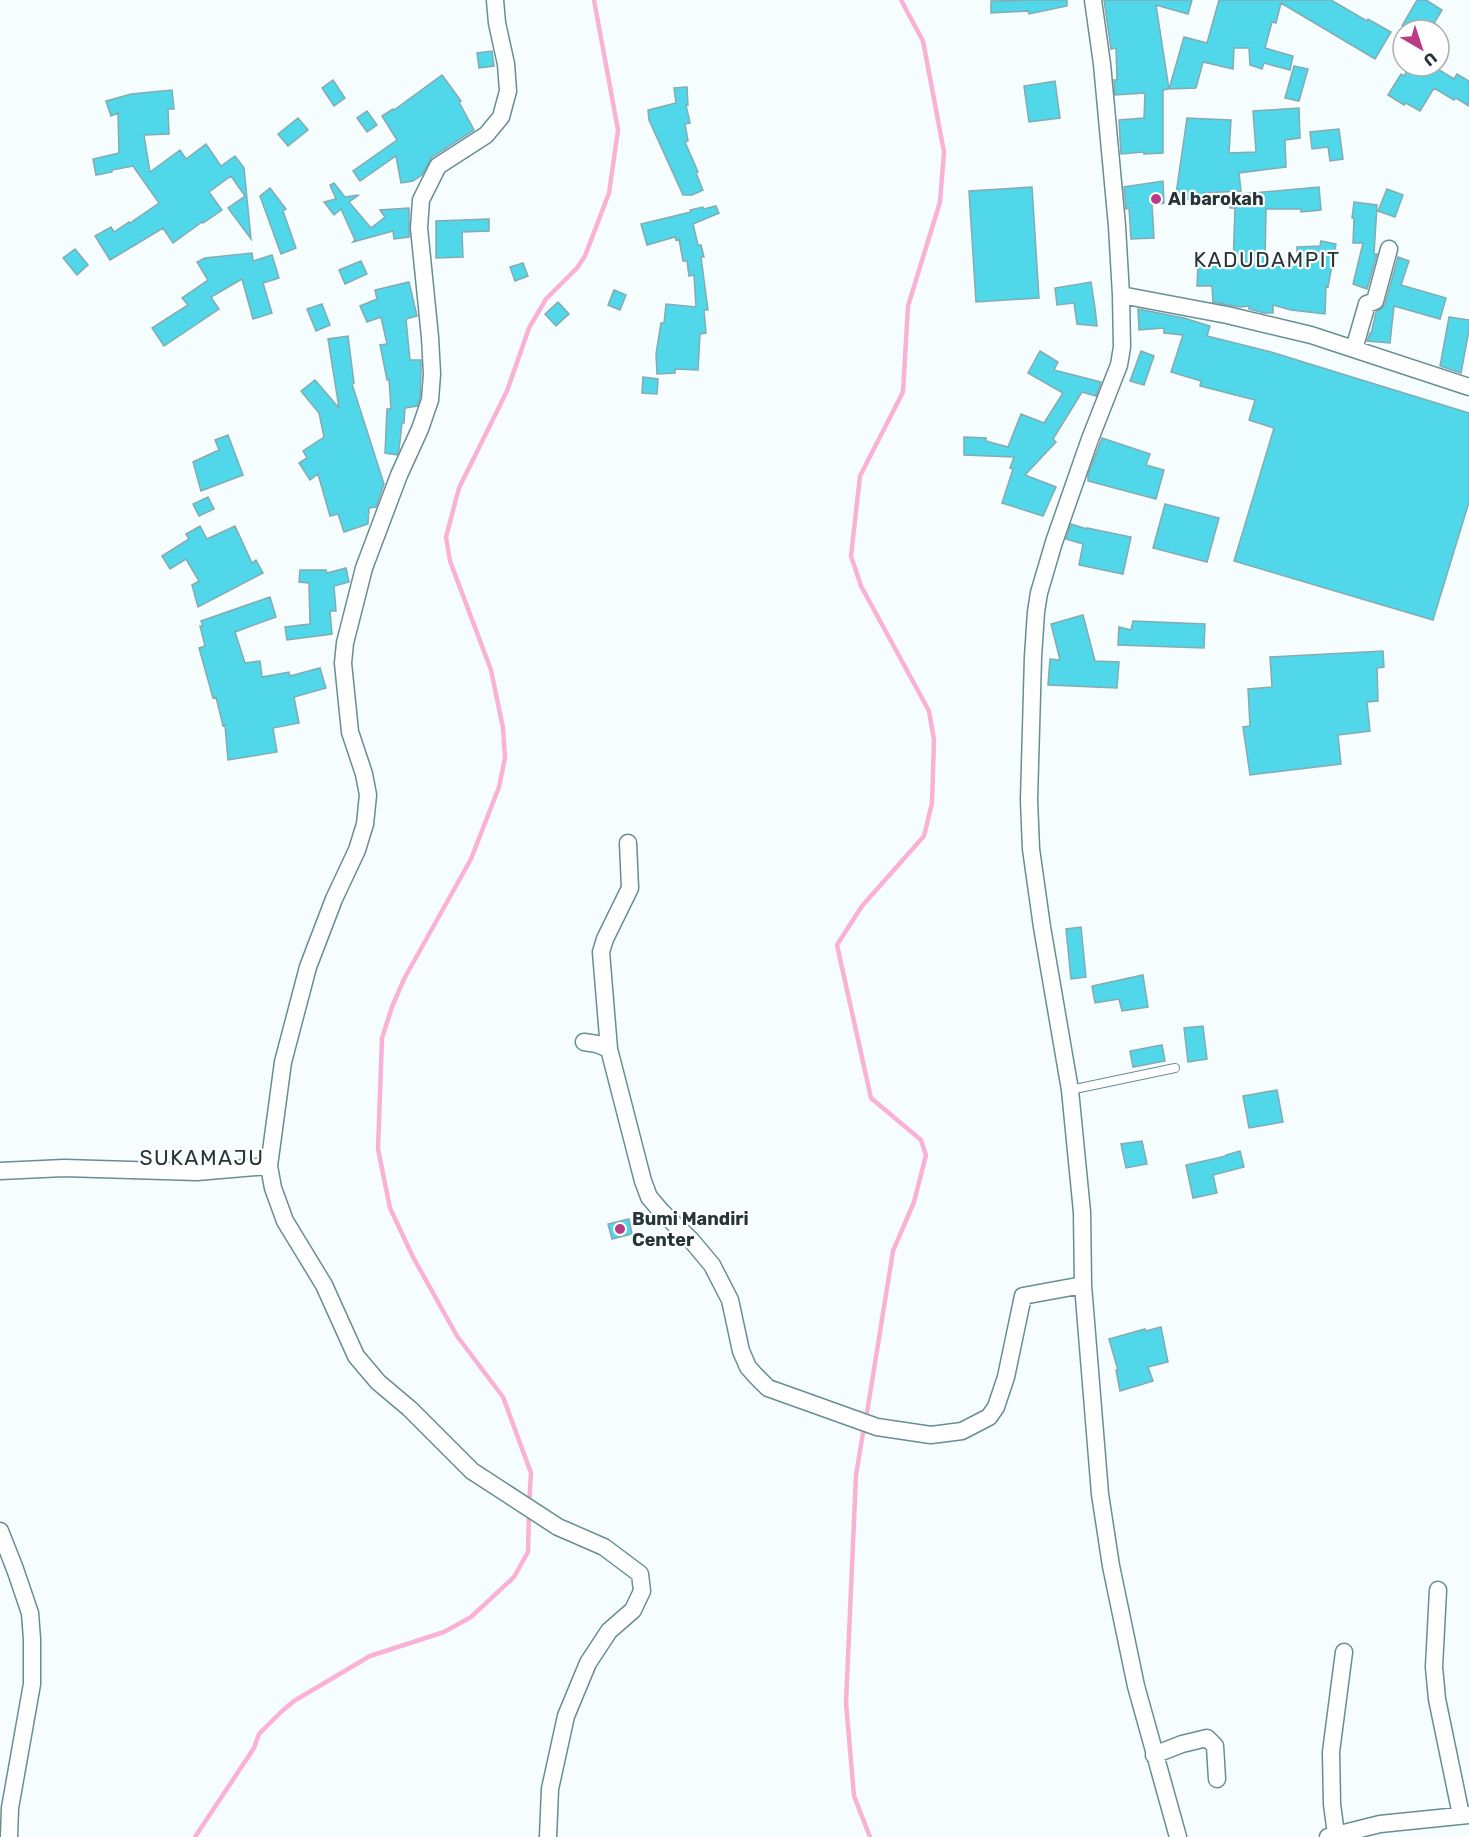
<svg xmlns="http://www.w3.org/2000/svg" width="1469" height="1837" viewBox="0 0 1469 1837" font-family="Rubik,sans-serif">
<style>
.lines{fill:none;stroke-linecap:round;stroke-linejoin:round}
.stream{stroke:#f9b2d5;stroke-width:4.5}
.building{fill:#51d7ea;stroke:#83abb1;stroke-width:1.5}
.service-casing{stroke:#678e94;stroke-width:10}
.minor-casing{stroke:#678e94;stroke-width:19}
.service{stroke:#fff;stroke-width:8}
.minor{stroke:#fff;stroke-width:16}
.poi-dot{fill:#bc3b86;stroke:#fff;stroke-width:2}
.labels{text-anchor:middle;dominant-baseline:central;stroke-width:4.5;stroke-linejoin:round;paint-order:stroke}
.poi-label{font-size:18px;font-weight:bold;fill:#253538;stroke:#fff;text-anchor:start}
.quarter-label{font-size:21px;letter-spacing:1.5px;fill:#253538;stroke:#fff}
</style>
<rect width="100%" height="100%" fill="#f5fdfe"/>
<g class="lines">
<path class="stream" d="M866 1419 893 1251 914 1202 926 1155 921 1140 871 1098 837 945 862 906 924 836 932 803 934 740 929 711 861 586 851 556 860 476 903 392 908 306 940 202 944 152 923 41 901 0
M864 1427 856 1475 846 1703 854 1796 870 1837
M529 1505 531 1473 503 1397 457 1336 413 1257 390 1208 378 1149 382 1038 392 1007 404 979 471 859 499 787 505 758 503 728 491 670 450 561 446 537 459 488 507 391 529 328 546 299 577 268 585 256 609 193 618 130 594 0
M195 1837 254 1748 259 1734 281 1712 294 1701 370 1656 444 1632 471 1617 514 1577 528 1552 529 1513"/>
</g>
<path class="building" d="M1035 0H1067V6L1029 14 1028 11 991 13V1Z
M1104 0H1192L1188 14 1156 5 1169 89 1163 90V153L1144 154V152L1121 154 1119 120 1144 118 1145 93 1115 95 1114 80H1117L1116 48 1111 49Z
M1219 0H1331L1367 21 1368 19 1391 32 1375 59 1281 3 1276 23 1272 22 1265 48 1293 56 1290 70 1264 63 1262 69 1250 65 1249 48H1234L1233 69 1203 62 1196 88 1169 89 1184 37 1207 43Z
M1417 0H1426L1442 10 1430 30H1409L1402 26Z
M492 51 494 66 479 68 477 53Z
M1294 66 1308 69 1299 101 1285 98Z
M1410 66H1433L1454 79 1457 74 1469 81V106L1456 98 1454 100 1434 88 1420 111 1406 103 1404 105 1388 95 1401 74 1404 76Z
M442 75 461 101 459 102 474 130 432 157 422 175 413 181 401 183 396 156 360 181 353 171 397 140 382 116 393 109 394 110Z
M333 80 345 98 334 106 322 88Z
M1055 81 1060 118 1029 122 1024 86Z
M687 87 688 105H686L690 123 685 124 688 141 685 142 698 172 696 173 703 190 692 195H683L649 120 648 110 676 103 674 88Z
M172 90 174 109H168L169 134 144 135 150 172 180 150 186 159 206 144 221 166 235 156 244 168 251 239 228 208 245 196 231 176 209 192 222 210 203 223 202 222 173 243 163 228 110 260 95 236 111 227 114 232 129 222 130 223 159 203 133 166 112 170V172L96 175 93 159 119 153 118 113 111 116 106 101 131 94Z
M1299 108 1300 138 1285 140 1286 167 1239 173 1241 191 1204 193V197L1175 201 1187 118 1231 120 1229 153 1256 152 1253 111Z
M367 111 377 125 367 132 357 118Z
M298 118 308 130 288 146 278 134Z
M1339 129 1343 159 1330 161 1328 147 1312 149 1310 132Z
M1163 181 1164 203 1152 205 1154 238 1131 239 1129 208 1126 209 1124 187Z
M334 183 345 197 359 195 349 202 371 228 385 217 380 210 409 208V237L394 239 393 231 353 242 355 240 341 209 334 215 324 202 336 199 330 185Z
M1032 187 1039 298 976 302 969 191Z
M1319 187 1321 210 1301 212V209H1266L1265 263 1297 261V247L1320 246 1321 241 1336 244 1328 287 1326 286 1325 314 1291 310 1273 305V313H1264L1249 309V306L1240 307 1213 302 1212 286H1197L1198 265 1233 266 1235 208H1230V195Z
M270 188 286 209 283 211 296 248 281 254 260 196Z
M1387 189 1403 195 1395 217 1378 211Z
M1354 202 1377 205 1374 254H1377L1367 289 1353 284 1363 243H1353L1354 218H1352Z
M716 206 719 213 693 224 698 245H701L704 257H701L708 310H704L706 333 700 334 698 370 675 369V373L657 374 656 354 661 323H664L666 304 696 307 694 275 689 276 687 261H683L679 239 676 240 675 237 647 245 641 224 691 212 690 210 703 207 704 209Z
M489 219V231L462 232 463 257 436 258V221Z
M75 249 88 265 77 275 63 258Z
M252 253 253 261 272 255 279 278 263 283 272 313 253 319 242 279 211 297 219 309 164 346 152 328 188 305 182 298 208 280 197 262 205 258Z
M1398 257 1409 261 1401 285 1446 298 1440 319 1394 306 1390 343 1367 341 1370 333 1371 334 1376 312 1382 308 1385 304Z
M361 261 367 274 345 284 339 270Z
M523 263 528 276 515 281 510 267Z
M409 282 417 316 406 319 410 360H421V374L420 398 417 406 405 408 404 423H402L399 450 397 455 385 453 387 409H391L389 379 387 380 380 345 387 344 381 317 367 322 360 306 377 299 375 290Z
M1091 282 1095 308 1097 326 1077 324 1074 303 1057 305 1055 288Z
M614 290 626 295 620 310 608 305Z
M558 302 569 314 556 326 545 314Z
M322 304 330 325 316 331 307 309Z
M1138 309 1184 318 1210 326 1207 336 1271 352 1469 413V502L1433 620 1234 561 1274 428 1249 420 1255 400 1200 386 1201 381 1171 372 1183 335 1164 333V328L1139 330Z
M1449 317 1469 320V330L1461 373 1440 366Z
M348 336 354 383 352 384 384 484 376 507 369 508 368 524 344 532 338 514 330 516 318 474 310 480 299 463 307 458 303 451 324 437 319 413 301 391 315 380 339 408 328 339Z
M1040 351 1058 362 1054 370 1101 382 1096 396 1082 392 1053 439 1056 442 1025 475 1056 487 1043 516 1002 503 1013 469 1010 468 1014 457 964 455V437L986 438V441L1008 447 1021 414 1044 423 1063 393 1028 373Z
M1141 351 1154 356 1144 385 1130 381Z
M643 377 658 379 657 394 642 393Z
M228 435 243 475 201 491 193 462 219 450 215 440Z
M1102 438 1150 454 1146 465 1164 470 1156 499 1088 481V475Z
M208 497 214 509 199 516 193 504Z
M1165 504 1219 518 1207 562 1153 548Z
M1071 524 1087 529V528L1131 537 1123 574 1079 565 1083 544 1066 539Z
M200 526 207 539 235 526 252 563 256 560 263 573 198 607 192 585 199 581 186 559 170 569 162 556 189 539 186 534Z
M346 568 349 582 334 586 336 611H330L332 634 287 640 285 627 310 624 309 583 299 582 300 570H326L327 573Z
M270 597 276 617 235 632 245 663 260 661 262 677 289 672 290 676 320 668 326 688 294 697 299 723 273 728 277 752 228 760 225 725 223 726 216 697 213 698 199 648 205 646 200 626H203L201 621Z
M1083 615 1095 661 1119 662 1117 688 1048 685 1050 659 1060 660 1051 624Z
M1133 621 1205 624 1204 648 1118 645 1119 627 1131 630Z
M1383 651 1384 667 1377 668 1378 701 1367 702 1370 731 1338 735 1341 764 1250 775 1243 727 1250 726 1248 689 1272 687 1270 657Z
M1081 927 1086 977 1071 979 1066 929Z
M1143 975 1148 1007 1122 1011 1119 999 1095 1003 1092 986Z
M1203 1026 1207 1059 1188 1062 1184 1028Z
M1162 1045 1165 1061 1133 1067 1130 1051Z
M1277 1090 1283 1122 1249 1128 1243 1096Z
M1142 1141 1147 1164 1126 1168 1121 1144Z
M1240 1151 1244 1167 1213 1175 1217 1193 1193 1198 1186 1165 1226 1156V1155Z
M629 1219 632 1234 612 1239 608 1224Z
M1161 1327 1168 1362 1148 1367 1153 1381 1120 1391 1116 1370H1118L1109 1339 1145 1329 1146 1331Z"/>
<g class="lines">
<g class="service-casing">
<path id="service" d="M1070 1090 1175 1068"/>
</g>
<g class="minor-casing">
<path id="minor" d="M495 0 497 23 506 64 508 91 501 117 486 135 438 166 421 200 419 228 430 337 432 374 430 400 420 429 399 475 364 568 345 643 343 663 350 732 364 774 368 795 365 824 357 850 334 899 308 967 283 1062 269 1166 273 1188 285 1221 324 1285 356 1356 378 1382 410 1409 472 1471 558 1527 604 1547 640 1574 642 1591 633 1610 609 1631 588 1663 566 1716 550 1789 548 1837
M1093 0 1102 64 1117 226 1121 295 1122 347 1119 365 1090 439 1054 542 1039 593 1036 612 1033 657 1029 800 1031 849 1042 927 1070 1090 1082 1212 1083 1285 1100 1494 1111 1566 1136 1686 1178 1837
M1121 295 1227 315 1311 335 1469 387
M1354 349 1367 304 1375 301 1389 249
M584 1042 597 1044 609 1049 643 1181 649 1197 660 1210 691 1240 712 1265 730 1300 741 1351 748 1367 755 1375 768 1388 877 1427 931 1435 962 1431 989 1417 996 1407 1006 1377 1023 1296 1083 1285
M609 1049 601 952 605 939 630 888 628 843
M0 1171 64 1168 197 1172 269 1166
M0 1531 15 1569 30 1613 32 1639V1684L10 1808 9 1837
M1438 1590 1434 1667 1437 1699 1461 1815
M1154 1755 1182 1744 1207 1738 1215 1746 1217 1779
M1336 1834 1332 1804 1331 1752 1344 1652
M1328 1837 1380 1824 1469 1815"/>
</g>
<use href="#service" class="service"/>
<use href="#minor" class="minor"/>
</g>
<g class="poi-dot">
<circle cx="1156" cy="199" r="6"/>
<circle cx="620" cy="1229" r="6"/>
</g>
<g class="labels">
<g class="poi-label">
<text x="1168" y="199">Al barokah</text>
<text x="632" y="1219">Bumi Mandiri<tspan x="632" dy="21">Center</tspan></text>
</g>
<g class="quarter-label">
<text x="1267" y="259">KADUDAMPIT</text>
<text x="202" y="1157">SUKAMAJU</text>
</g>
</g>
<g transform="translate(1421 48) rotate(141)"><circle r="28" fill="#ffffff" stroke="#a8aeaf" stroke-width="1.5"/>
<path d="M0-4.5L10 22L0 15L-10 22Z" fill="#bc3b86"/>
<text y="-9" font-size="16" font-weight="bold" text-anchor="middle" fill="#253538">U</text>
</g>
</svg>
